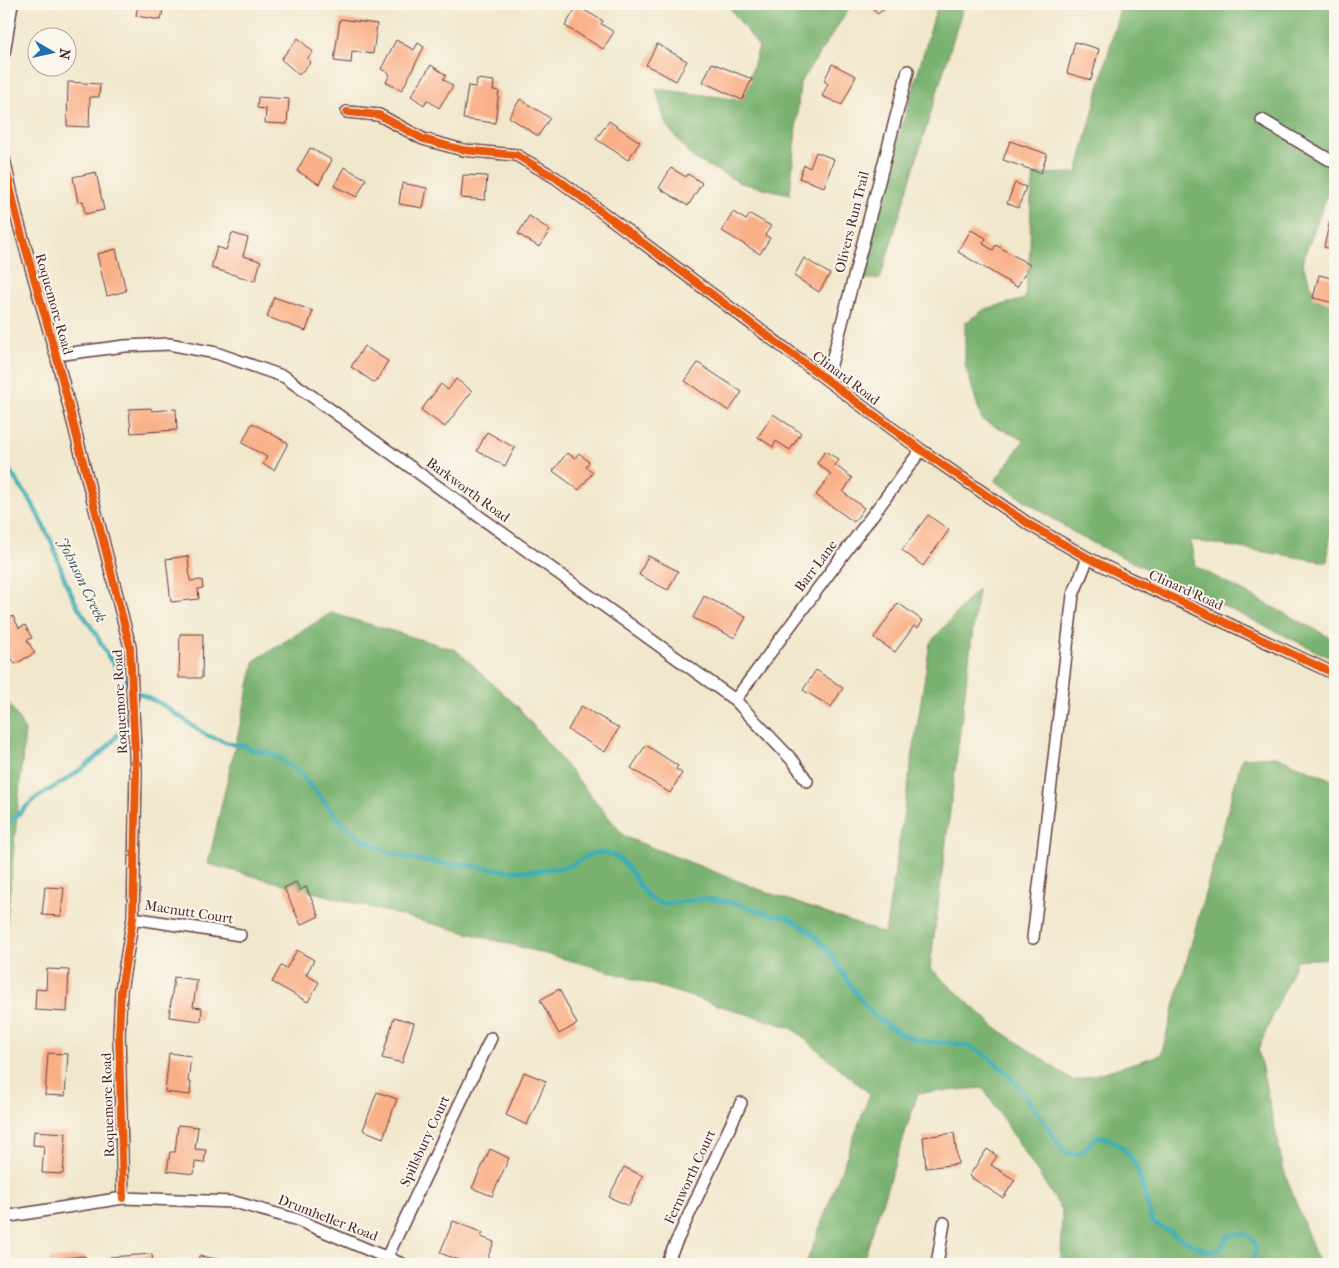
<svg xmlns="http://www.w3.org/2000/svg" width="1339" height="1268" viewBox="0 0 1339 1268" font-family="'IM FELL French Canon',serif">
<style>
.forest{fill:#79b270;stroke:#62684e}
.lines{fill:none;stroke-linecap:round;stroke-linejoin:round}
.stream{stroke:#3daeb5;stroke-width:4.5}
.building{fill:#f9af87}
.street-casing{stroke:#633d43;stroke-width:14}
.street{stroke:#fff;stroke-width:11}
.cycleway-casing{stroke:#fbf7ec;stroke-width:11}
.cycleway{stroke:#e8590c;stroke-width:8}
.labels{text-anchor:middle;dominant-baseline:central;stroke-width:4;stroke-linejoin:round;paint-order:stroke}
.street-label{font-size:14px;fill:#4a1f2b;stroke:#fbf7ec}
.water-label{font-size:15px;font-style:italic;fill:#455862;stroke:#fbf7ec}
</style>
<rect width="100%" height="100%" fill="#fbf7ec"/>
<filter id="ink" filterUnits="userSpaceOnUse"><feTurbulence type="fractalNoise" baseFrequency=".02" numOctaves="2"/><feDisplacementMap in="SourceGraphic" scale="10" xChannelSelector="R" yChannelSelector="G"/><feConvolveMatrix kernelMatrix="1 2 1 2 8 2 1 2 1" color-interpolation-filters="sRGB"/></filter>
<filter id="wash" filterUnits="userSpaceOnUse"><feTurbulence type="fractalNoise" baseFrequency=".0096" numOctaves="4" result="noise"/><feDisplacementMap in="SourceGraphic" scale="20" xChannelSelector="R" yChannelSelector="G"/><feGaussianBlur stdDeviation="1.12" result="paint"/><feColorMatrix in="noise" values="0 0 0 0 0 0 0 0 0 0 0 0 0 0 0 0 0 1.4 0 .05"/><feComposite in="paint" operator="in"/></filter>
<g filter="url(#wash)">
<rect width="100%" height="100%" fill="#f1e7cc"/>
<path class="forest" d="M727 4H852L800 83 790 194 741 183 693 158 666 125 656 89 743 100 759 47Z
M938 4H964L880 279H857Z
M1121 4H1335V174L1302 262 1317 300 1335 306V498L1327 562 1190 540 1195 566 1335 640V660L1081 537 995 481 1024 440 982 420 965 364V323L985 309 1025 299 1030 251 1031 200 1034 174 1077 173Z
M978 589 930 968 995 1027 1074 1081 1161 1055 1242 758 1275 756 1335 781V958L1297 960 1258 1050 1284 1171 1319 1264H1061L1062 1210 983 1088 918 1093 862 1264H806L870 1094 792 1028 595 967 208 864 255 660 331 613 456 650 517 706 625 837 766 892 885 934 930 643Z
M4 694 25 731 7 920 4 968Z"/>
<g class="lines">
<path class="stream" d="M4 463 32 503 52 543 66 583 78 607 96 634 109 658 128 683
M134 691 163 705 206 735 231 744 246 746 251 750 266 752 276 756 300 773 344 825 363 839 387 852 402 857 453 865 459 864C481 866 505 872 527 871 534 871 542 870 549 869 555 868 562 868 568 866 582 862 588 850 606 853 632 856 636 897 660 903 668 905 691 900 701 899 726 898 748 908 771 915 776 916 783 916 789 918 793 920 798 924 802 926 837 949 847 992 878 1018 889 1028 904 1037 918 1040 932 1044 948 1041 963 1045 1006 1055 1040 1118 1065 1153L1080 1154 1093 1140 1100 1136C1141 1147 1142 1188 1152 1222L1197 1247 1212 1252 1222 1246 1229 1235 1246 1234C1259 1243 1258 1252 1250 1264
M4 828C14 819 24 808 35 799 45 792 57 786 67 779 92 762 120 742 129 712"/>
</g>
<g id="blocks">
<path class="building" d="M138 4H164L161 20 136 16Z
M870 4H893L877 14Z
M577 6 603 21 601 24 614 32 603 49 565 26Z
M340 19 377 24 373 54 352 51 351 63 334 61Z
M298 38 313 52 307 59 311 62 299 75 281 59Z
M396 40 414 50 418 43 424 47 402 90 386 82 390 74 381 69Z
M1075 42 1099 49 1091 80 1067 73Z
M657 44 687 61 676 81 646 65Z
M712 63 752 79 742 100 703 82Z
M832 64 856 76 842 105 822 96 828 84 824 81Z
M431 65 446 75 443 79 453 86 439 108 427 100 424 105 411 96Z
M477 79 494 81 493 90 499 91 495 123 463 119 468 86 476 87Z
M68 82 100 84 99 97H90L89 127 67 126Z
M258 97 289 99 287 124 265 123 266 109 257 108Z
M520 99 550 118 538 136 509 117Z
M609 121 640 142 628 160 596 139Z
M1010 141 1047 154 1041 173 1003 160Z
M310 148 332 160 319 184 297 171Z
M816 152 834 159 824 187 799 178 804 165 810 168Z
M344 167 366 179 357 197 334 186Z
M671 168 686 177 688 174 702 183 688 206 659 188Z
M96 172 104 210 85 214 83 201 78 202 73 177Z
M463 175 487 176 485 200 461 198Z
M402 183 427 188 423 208 399 204Z
M1015 183 1026 187 1018 208 1007 203Z
M733 212 746 220 750 214 771 226 765 235 770 238 760 254 722 231Z
M529 216 550 230 539 247 518 234Z
M1330 220 1335 222V250L1324 247Z
M971 230 986 238 983 244 993 250 996 245 1030 265 1017 287 958 252Z
M232 233 248 238 243 256 261 261 255 281 211 268 217 247 226 250Z
M116 249 126 291 107 296 97 254Z
M804 258 830 274 819 292 794 276Z
M1319 275 1335 279V303L1313 298Z
M274 297 313 311 306 331 267 317Z
M364 346 388 361 375 383 351 367Z
M698 363 742 392 729 411 685 381Z
M456 379 472 391 445 427 421 410 441 384 448 390Z
M151 408 152 411 176 409 177 430 131 433 129 409Z
M773 414 801 433 790 450 776 441 773 447 758 437Z
M252 423 288 443 274 470 263 464 267 457 242 443Z
M487 432 515 448 505 466 477 451Z
M825 451 839 460 835 465 852 478 843 492 864 508 854 522 816 495 831 474 817 463Z
M567 453 575 458 579 453 589 462 586 467 593 472 579 490 553 471Z
M928 515 949 530 923 566 902 550Z
M188 556 190 581 202 580 203 588 198 589 199 599 171 602 166 559Z
M648 556 678 571 668 590 639 575Z
M704 596 746 617 735 638 693 618Z
M898 603 923 621 918 628 914 626 895 652 874 638Z
M13 616 19 628 25 625 32 638 27 640 35 653 15 664 4 644V622Z
M180 634H203L202 678H179Z
M816 670 843 688 831 707 803 690Z
M581 706 619 728 605 752 568 730Z
M646 745 678 766 676 769 682 773 670 793 631 768Z
M296 882 300 890 306 887 319 916 301 925 284 888Z
M45 887 64 888 61 916 42 915Z
M297 950 314 960 306 975 319 982 308 1002 272 982 281 966 286 969Z
M47 969 69 970 67 1012 35 1010 36 989 46 990Z
M174 977 197 980 193 1007 202 1008 201 1021 169 1017Z
M559 989 577 1024 559 1034 540 1000Z
M394 1017 414 1023 402 1063 382 1058Z
M48 1053 68 1054 65 1096 45 1095Z
M169 1053 191 1056 188 1082H191L190 1095 165 1092Z
M524 1072 546 1081 527 1125 506 1115Z
M377 1092 397 1099 383 1138 363 1130Z
M178 1125 198 1127 195 1149 206 1150 204 1163 195 1162 194 1174 167 1171 170 1152H175Z
M34 1131 66 1133 63 1174 42 1173 44 1146 33 1145Z
M954 1133 958 1164 926 1168 923 1137Z
M490 1149 509 1158 492 1196 472 1188Z
M987 1149 997 1156 991 1165 1015 1180 1003 1198 969 1176Z
M624 1167 643 1176 629 1206 609 1197Z
M453 1221 483 1233 481 1237 494 1242 485 1264H469L440 1253Z
M152 1254 153 1264H111L110 1257Z
M85 1256 86 1264H50V1259Z
M199 1256 240 1263V1264H198Z"/>
</g>
</g>
<g filter="url(#ink)">
<use href="#blocks" fill-opacity="0" stroke="#633d43" stroke-width="1"/>
<g class="lines">
<g class="street-casing">
<path id="street" d="M4 53 12 4
M347 112 379 115 423 139 463 150 516 155 556 178 921 450 1030 525 1088 558 1128 578 1173 598 1335 674
M1262 120 1335 163
M4 159 17 218 56 355 130 647 136 773 133 918 121 990 119 1035 123 1198
M56 355 125 346 169 344 216 353 285 377 735 700 794 762 807 781
M827 380 908 71
M735 700 921 450
M133 918 240 935
M1033 938 1073 595 1088 558
M4 1217 123 1198 234 1202 295 1219 402 1264
M387 1257 491 1038
M666 1264 741 1103
M937 1264 944 1223"/>
</g>
<use href="#street" class="street"/>
<g class="cycleway-casing">
<path id="cycleway" d="M347 112 379 115 423 139 463 150 516 155 556 178 921 450 1030 525 1088 558 1128 578 1173 598 1335 674
M4 159 17 218 56 355 130 647 136 773 133 918 121 990 119 1035 123 1198"/>
</g>
<use href="#cycleway" class="cycleway"/>
</g>
</g>
<g class="labels">
<g class="street-label">
<text transform="translate(852 222) rotate(-76)">Olivers Run Trail</text>
<text transform="translate(54 304) rotate(74)">Roquemore Road</text>
<text transform="translate(846 378) rotate(37)">Clinard Road</text>
<text transform="translate(468 490) rotate(36)">Barkworth Road</text>
<text transform="translate(816 566) rotate(-53)">Barr Lane</text>
<text transform="translate(1186 590) rotate(24)">Clinard Road</text>
<text transform="translate(120 702) rotate(-93)">Roquemore Road</text>
<text transform="translate(189 912) rotate(9)">Macnutt Court</text>
<text transform="translate(108 1105) rotate(-92)">Roquemore Road</text>
<text transform="translate(425 1141) rotate(-65)">Spillsbury Court</text>
<text transform="translate(690 1177) rotate(-65)">Fernworth Court</text>
<text transform="translate(328 1218) rotate(21)">Drumheller Road</text>
</g>
<g class="water-label">
<text transform="translate(82 580) rotate(64)">Johnson Creek</text>
</g>
</g>
<rect width="1339" height="1268" fill="none" stroke="#fbf7ec" stroke-width="20"/>
<g transform="translate(52 52) rotate(99)"><circle r="24" fill="#fbf7ec" stroke="#b4a19f"/>
<path d="M0-4L9 19L0 12L-9 19Z" fill="#1f6fb2"/>
<text y="-8" font-size="14" font-weight="bold" text-anchor="middle" fill="#4a1f2b">N</text>
</g>
</svg>
